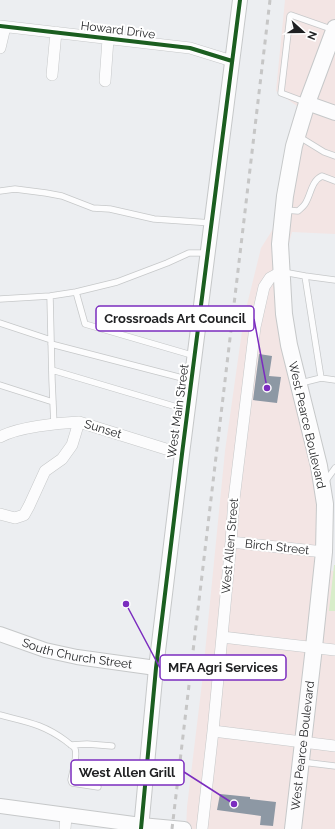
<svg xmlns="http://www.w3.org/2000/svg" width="335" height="829" viewBox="0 0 335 829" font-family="Raleway,sans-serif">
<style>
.commercial{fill:#f3e5e4}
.green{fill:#d8edca}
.building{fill:#8d98a4}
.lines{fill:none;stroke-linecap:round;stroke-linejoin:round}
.service-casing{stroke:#c6c8c9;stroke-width:7}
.minor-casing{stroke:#c6c8c9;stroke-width:12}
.tertiary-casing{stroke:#c6c8c9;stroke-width:16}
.secondary-casing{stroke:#c6c8c9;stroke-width:18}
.service{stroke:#fcfcfd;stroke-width:5.5}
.minor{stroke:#fcfcfd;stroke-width:11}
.tertiary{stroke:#fcfcfd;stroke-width:14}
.secondary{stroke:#fcfcfd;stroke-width:16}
.rail{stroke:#c6c6c6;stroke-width:3;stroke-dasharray:5 5;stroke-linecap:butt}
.cycleway-casing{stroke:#fff;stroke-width:6}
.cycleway{stroke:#1b5e20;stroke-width:4}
.labels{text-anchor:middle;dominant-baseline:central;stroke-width:4;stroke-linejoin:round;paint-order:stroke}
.street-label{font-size:12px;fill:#1f2022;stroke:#fff}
.leader{fill:none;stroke:#7b2cbf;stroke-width:1.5}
.callout-dot{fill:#7b2cbf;stroke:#fff;stroke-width:1.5}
.callout{fill:#fff;stroke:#7b2cbf;stroke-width:1.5}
.callout-label{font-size:13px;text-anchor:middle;font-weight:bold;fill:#1f2022}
</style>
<rect width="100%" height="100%" fill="#eceef1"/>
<path class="commercial" d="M285 0H335V234L292 232 281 272 319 466 322 570 335 571V829H186L187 807 202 683 225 451 244 317 261 248 273 229 297 106 276 91Z"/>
<path class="green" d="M334 565H335V611H329Z"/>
<path class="building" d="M259 354 272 356 269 376 281 377 277 403 253 400Z
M220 794 250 797V799L276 802 273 826 260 825 261 816 217 810Z"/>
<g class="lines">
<g class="service-casing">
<path id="service" d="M305 102 281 93 290 16 291 15 334 30
M298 136 324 152 335 156
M0 191 15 189 46 193 62 196 93 208 110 209 154 219 212 223
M285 210 298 211C300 209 303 207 305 204 311 195 311 181 322 176L335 181
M283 272 305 276 321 378 301 383
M305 276 335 280
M76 292 85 324 195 356
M50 296 52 380 54 425
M0 299 50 296 76 292 117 282 167 263 189 253H207
M0 323 51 340
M51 344 190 380
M52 370 187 410
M321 378 335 380
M0 385 53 402
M325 482 335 468
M0 715C27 722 43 724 66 741 69 744 74 746 75 749 78 756 72 773 71 780L72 783 98 787
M71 745 87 744 112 746
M302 762 335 766"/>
</g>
<g class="minor-casing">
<path id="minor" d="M0 26 190 48 232 61
M0 48 5 27
M52 75 56 32
M105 81 108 39
M0 437C18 427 58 423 79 422L182 454
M0 514 15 518 24 515 29 506 45 471 62 459 72 445 79 422
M231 542 324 552
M222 637 335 650
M213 731 335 746
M65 829 66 816
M202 829 213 731 231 542 234 499 255 327 264 287 270 278 281 272"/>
</g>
<g class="tertiary-casing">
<g id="tertiary">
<path d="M307 103 335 113"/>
<path id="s1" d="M0 634 45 650 77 657 156 668"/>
<path d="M0 806 141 825 184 829"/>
<path d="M141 829 156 668 182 454 240 0"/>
</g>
</g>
<g class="secondary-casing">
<g id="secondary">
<path id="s2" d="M293 829 314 647 324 552 325 504 319 466 289 345 284 314 280 244 285 196 294 146 307 103 335 28"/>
</g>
</g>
<use href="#service" class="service"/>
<use href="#minor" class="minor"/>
<use href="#tertiary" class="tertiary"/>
<use href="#secondary" class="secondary"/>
<path class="rail" d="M172 829 270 0"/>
<g class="cycleway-casing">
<path id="cycleway" d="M0 26 190 48 232 61
M141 829 156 668 182 454 240 0"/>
</g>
<use href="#cycleway" class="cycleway"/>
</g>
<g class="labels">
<g class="street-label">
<text transform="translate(118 30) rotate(7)">Howard Drive</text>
<text transform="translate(178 411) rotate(-82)">West Main Street</text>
<text transform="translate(307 425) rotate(77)">West Pearce Boulevard</text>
<text transform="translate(103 429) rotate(17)">Sunset</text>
<text transform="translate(230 546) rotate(-85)">West Allen Street</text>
<text transform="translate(277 547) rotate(6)">Birch Street</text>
<text stroke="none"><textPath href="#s1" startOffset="80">South Church Street</textPath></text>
<text stroke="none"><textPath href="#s2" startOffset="84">West Pearce Boulevard</textPath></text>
</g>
</g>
<path class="leader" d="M267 388L254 319M126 604L160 668M234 804L184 772"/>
<g class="callout-dot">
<circle cx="267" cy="388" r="4"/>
<circle cx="126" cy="604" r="4"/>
<circle cx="234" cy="804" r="4"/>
</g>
<g class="callout">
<rect x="96" y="306" width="158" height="25" rx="4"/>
<rect x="160" y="655" width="126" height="25" rx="4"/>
<rect x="71" y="760" width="113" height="25" rx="4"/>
</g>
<g class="callout-label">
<text x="175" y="323">Crossroads Art Council</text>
<text x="223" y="672">MFA Agri Services</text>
<text x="127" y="777">West Allen Grill</text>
</g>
<g transform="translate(303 32) rotate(111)" stroke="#ffffff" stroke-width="3" paint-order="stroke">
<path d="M0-3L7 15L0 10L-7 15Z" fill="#1f2022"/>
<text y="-6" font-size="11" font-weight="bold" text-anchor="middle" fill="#1f2022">N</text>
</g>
</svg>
